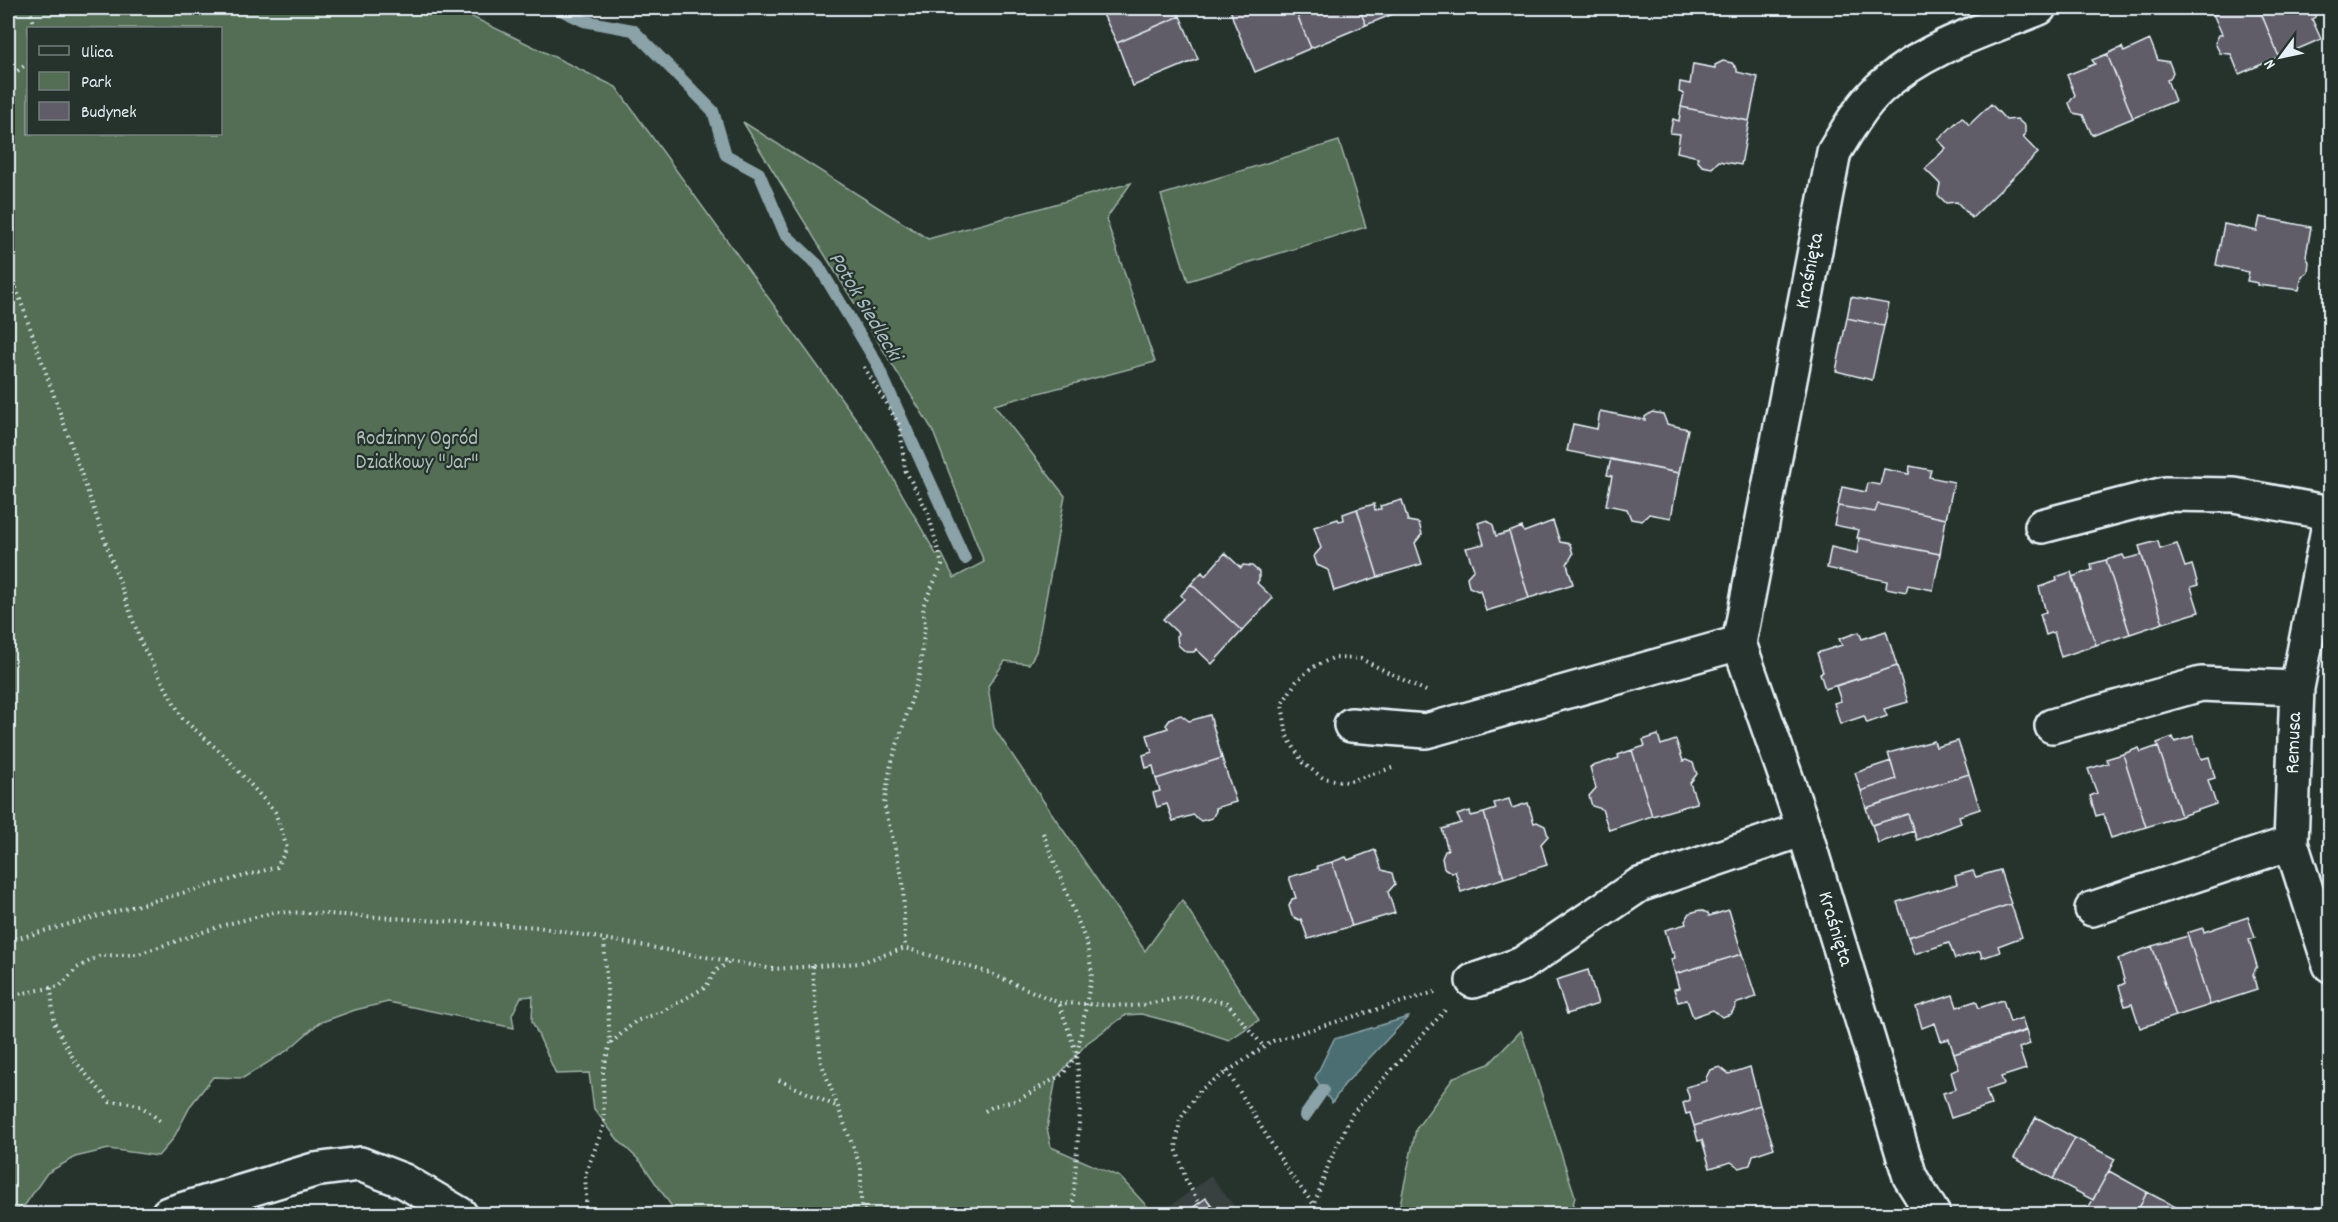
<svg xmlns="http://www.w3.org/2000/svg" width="2338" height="1222" viewBox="0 0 2338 1222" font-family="Dekko,sans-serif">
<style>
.built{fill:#38403f}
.green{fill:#536e55;stroke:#9eb0a6;stroke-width:1.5;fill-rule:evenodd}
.water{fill:#4c6e73;stroke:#8aa2a8;stroke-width:1.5}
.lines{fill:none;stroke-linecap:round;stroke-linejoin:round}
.stream{stroke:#8aa2a8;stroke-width:12}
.building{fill:#615d68;stroke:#e8f1f8;stroke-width:1.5}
.minor-casing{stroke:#e8f1f8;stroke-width:38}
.path{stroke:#e8f1f8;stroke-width:4;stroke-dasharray:1.5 4.5;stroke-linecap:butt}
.minor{stroke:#26332d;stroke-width:33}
.labels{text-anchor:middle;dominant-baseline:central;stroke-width:4.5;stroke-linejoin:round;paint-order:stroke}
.street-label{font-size:21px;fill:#e8f1f8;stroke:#26332d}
.park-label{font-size:21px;fill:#acbdb7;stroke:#26332d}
.water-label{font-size:22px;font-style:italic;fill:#aabdc3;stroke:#26332d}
</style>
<rect width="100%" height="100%" fill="#26332d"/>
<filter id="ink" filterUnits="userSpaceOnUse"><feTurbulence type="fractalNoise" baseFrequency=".0167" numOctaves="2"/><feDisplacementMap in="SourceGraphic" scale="12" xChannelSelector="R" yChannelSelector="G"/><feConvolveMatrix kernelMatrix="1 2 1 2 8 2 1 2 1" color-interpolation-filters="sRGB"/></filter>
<g filter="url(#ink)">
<path class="built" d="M1211 1176 1240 1214H1170L1166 1209Z"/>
<path class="green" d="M8 8H454L616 87 872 441 936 554H942L954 578 984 562 932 429 743 122 928 239 1131 183 1106 219 1155 362 994 405 1065 496 1036 652 1029 664 1005 661 988 686 994 728 1145 951 1182 900 1259 1020 1229 1040 1187 1026 1141 1014 1126 1015 1087 1043 1056 1078 1047 1128 1051 1147 1120 1177 1154 1214H677L641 1162 619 1141 594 1109 589 1073 556 1074 532 1021 533 996 521 997 512 1015 514 1028 388 1002 355 1010 319 1023 288 1050 243 1078 213 1077 191 1105 173 1139 158 1156 109 1149 75 1157 47 1173 25 1205 8 1214ZM28 28H220V134H28Z
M1339 141 1366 227 1188 281 1161 195Z
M1521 1031 1575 1196 1571 1214H1398L1416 1129 1454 1077 1489 1064Z"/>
<path class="water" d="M1408 1017 1344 1085 1332 1103 1315 1078 1334 1039Z"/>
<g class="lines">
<path class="stream" d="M557 8 584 21 633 30 713 111 726 155 759 173 785 234 818 265 876 362 965 559
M1305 1116 1323 1090"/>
</g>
<path class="building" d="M1100 8H1176L1180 16 1117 43Z
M1233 8H1294L1311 48 1255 72 1234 22 1230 9Z
M1294 8H1359L1366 25 1311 48Z
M1359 8H1408L1366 25Z
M2228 8H2259L2279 57 2239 74 2231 54 2220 53 2215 43 2219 35 2222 34 2213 14Z
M2259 8H2318L2315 17 2312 19 2321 39 2279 57Z
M1180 16 1198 59 1133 86 1117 43Z
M2150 40 2158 60 2169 62 2173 72 2170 79 2167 80 2175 101 2133 118 2107 54 2122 47 2124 52Z
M2107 54 2133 118 2092 135 2083 115 2073 113 2069 103 2075 95 2067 75 2095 64 2092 60Z
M1723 61 1732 63 1737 69V72L1758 77 1749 121 1681 107 1684 94 1679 92 1680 82 1690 84 1693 64 1715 68V65Z
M1991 104 2006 120 2017 119 2025 126V135L2023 137 2038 153 1972 218 1957 202 1946 203 1938 195 1940 184 1925 169 1946 148 1938 140 1962 117 1969 125Z
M1681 107 1749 121 1741 165 1719 161 1712 168 1702 166 1697 160 1698 157 1677 152 1680 134 1670 133 1673 119 1679 121Z
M2260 217 2311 227 2306 256 2309 262 2308 272 2302 276 2299 290 2258 285V283L2247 281 2249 272 2216 265 2224 224 2257 231Z
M1851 297 1889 304 1884 326 1847 318Z
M1847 318 1884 326 1872 380 1836 371Z
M1600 411 1645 420V417L1652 412 1663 414 1667 424 1688 429 1679 473 1567 451 1573 424 1597 429Z
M1611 459 1679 473 1671 518 1649 514 1642 521 1631 519 1627 509 1606 505 1612 476 1607 475Z
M1910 466 1931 470 1929 477 1954 482 1946 519 1878 504 1875 512 1838 506 1842 487 1866 492 1868 483 1880 485 1884 469 1909 474Z
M1402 500 1408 521 1419 523 1422 534 1415 543 1422 564 1378 577 1357 509 1374 504 1375 510 1381 509 1380 506Z
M1878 504 1946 519 1940 554 1859 538H1857L1859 530 1834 525 1838 506 1875 512Z
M1357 509 1378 577 1334 591 1328 570 1317 565 1314 556 1321 548 1314 527 1338 519 1339 521 1344 520 1343 514Z
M1487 520 1493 525 1496 536 1509 532 1529 598 1486 611 1480 590 1478 591 1469 587 1467 577 1474 569 1466 548 1484 544 1478 523Z
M1553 521 1560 542 1570 544 1573 554 1567 564 1573 584 1529 598 1509 532 1522 527 1524 532Z
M1859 538 1940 554 1933 590 1908 585 1906 592 1886 588 1887 581 1827 568 1831 547 1857 553Z
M2158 541 2160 549 2177 544 2185 567 2192 565 2198 585 2191 587 2199 612 2163 623 2139 546Z
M1225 553 1241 568 1243 565 1252 566 1259 572V580L1257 583 1273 598 1242 631 1191 584 1202 572 1205 576Z
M2123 555 2125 559 2141 555 2142 556 2163 623 2130 634 2106 560Z
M2106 560 2130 634 2096 645 2072 577 2092 570 2091 564Z
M2071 572 2096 645 2061 657 2054 632 2046 635 2040 614 2046 612 2039 587 2057 581 2056 577Z
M1191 584 1242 631 1212 664 1196 649 1194 652H1186L1178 645 1177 636 1179 634 1163 619 1184 599 1181 595Z
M1886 631 1897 666 1825 689 1820 673 1823 672 1817 653 1842 645 1839 639 1859 632 1862 639Z
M1897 666 1908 702 1884 709 1887 716 1867 723 1864 716 1840 724 1834 703 1841 701 1836 686Z
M1181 715 1189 721 1210 715 1222 758 1156 779 1153 766 1146 768 1143 755 1152 752 1147 735 1168 728 1166 725 1171 718Z
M1658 735 1661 745 1676 740 1683 761 1686 760 1693 763 1697 774 1690 783 1697 803 1652 816 1632 750 1645 746 1643 740Z
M2193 736 2201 759 2209 757 2215 778 2208 780 2216 804 2181 816 2157 743 2173 737 2175 742Z
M1934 741 1936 747 1958 741 1969 774 1866 808 1861 791 1896 779 1888 753Z
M2158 746 2181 816 2146 827 2123 754 2139 748 2141 752Z
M1632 750 1652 816 1609 830 1602 809 1592 806 1589 796 1596 788 1590 767 1619 758 1618 755Z
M2123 754 2146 827 2111 838 2103 814 2096 816 2090 796 2097 793 2088 769 2108 763 2106 759Z
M1222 758 1236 802 1215 808 1216 811 1212 818 1201 821 1193 815 1173 821 1167 804 1157 807 1153 793 1160 791 1156 779Z
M1891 761 1896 779 1861 791 1855 773Z
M1969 774 1980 809 1959 816 1961 823 1917 840 1908 814 1872 825 1866 808Z
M1509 799 1512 808 1528 803 1534 823 1537 822 1545 826 1548 836 1541 844 1547 865 1504 878 1484 813 1496 809 1494 803Z
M1470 811 1471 816 1484 813 1504 878 1461 892 1455 871 1452 873 1444 868 1442 858 1445 851 1448 850 1442 829 1461 823 1457 815Z
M1908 814 1914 831 1878 843 1872 825Z
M1375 850 1382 870 1392 873 1395 884 1388 892 1395 913 1352 926 1332 862 1346 857 1348 860Z
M1332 862 1352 926 1308 939 1301 919 1299 920 1292 916 1289 906 1292 899 1296 898 1289 877 1318 869 1317 866Z
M2000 870 2011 904 1908 937 1897 902 1957 884 1955 876 1973 871 1976 877Z
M2011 904 2022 937 1998 946 2000 952 1982 958 1980 951 1955 959 1949 943 1914 954 1908 937Z
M1700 910 1708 913 1709 916 1729 910 1742 954 1675 974 1671 959 1675 958 1674 952 1672 953 1665 930 1686 924 1685 921 1690 913Z
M2248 917 2255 938 2249 940 2257 966 2253 974 2257 990 2210 1005 2187 933 2203 928 2204 932Z
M2188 936 2210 1005 2176 1016 2152 946Z
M2152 946 2176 1016 2140 1028 2132 1004 2125 1006 2119 986 2125 983 2118 959Z
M1742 954 1756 997 1735 1004 1736 1006 1731 1014 1722 1017 1713 1010 1693 1017 1687 1000 1678 1002 1674 989 1679 988 1675 974Z
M1588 970 1598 1004 1567 1014 1556 980Z
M1953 995 1957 1007 1976 1001 1979 1008 2003 1000 2010 1022 2022 1018 2026 1031 1954 1054 1949 1039 1941 1041 1935 1023 1922 1028 1916 1007Z
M2026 1030 2030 1044 2019 1048 2026 1069 2001 1077 2004 1084 1986 1090 1991 1105 1951 1118 1943 1093 1956 1089 1951 1072 1959 1069 1954 1054Z
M1720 1067 1729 1074 1750 1067 1760 1105 1694 1126 1690 1113 1686 1114 1683 1103 1690 1100 1686 1087 1707 1081 1706 1078 1710 1070Z
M1760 1105 1774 1148 1753 1155 1750 1165 1740 1168 1731 1162 1710 1168 1702 1140 1698 1141 1694 1126Z
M2036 1117 2075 1138 2053 1179 2014 1158Z
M2075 1138 2115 1159 2093 1200 2053 1179Z
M2109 1171 2147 1192 2136 1214H2090L2086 1212Z
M2147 1192 2187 1213 2186 1214H2136Z
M1206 1198 1218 1214H1195L1191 1209Z"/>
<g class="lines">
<g class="minor-casing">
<path id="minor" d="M2330 519 2297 688 2291 843 2330 965
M2042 526 2165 494 2234 495 2330 513
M1351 725 1426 731 1739 643
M2052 726 2201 684 2297 688
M2092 909 2291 843
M1473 981 1522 964 1639 885 1804 829
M168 1214 314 1170 360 1164 404 1181 460 1214
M1933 1214 1910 1177 1804 829 1739 643 1834 152C1847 131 1860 107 1879 89 1923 48 1985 30 2039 8"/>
</g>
<path class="path" d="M29 8 36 28
M2076 13 2088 8
M8 78 28 63
M8 265 141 643 183 719 225 756 275 812 287 848 277 867 8 941
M864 367 900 426 905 470 928 512 942 565 923 606 925 626 919 676 891 764 884 804 903 880 905 948
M1392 768 1347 782 1323 778 1303 763 1287 736 1282 704 1296 682 1311 668 1333 658 1361 659 1426 691
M1043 833 1087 944 1092 973 1077 1055 1080 1111 1072 1214
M812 966 821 1062 861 1168V1206L866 1214
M51 988 54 1023 74 1060 110 1102C136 1101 143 1106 162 1123
M8 996 60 986 77 968 99 956 138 954 224 925 275 912 311 913 538 927 773 969 859 963 905 948 987 972 1059 1003 1136 1006 1189 996 1227 1003 1264 1047
M611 1043 636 1021 661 1012 706 987 715 971 730 962
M1227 1071 1290 1174 1321 1214
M779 1080 838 1107
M985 1111 994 1106 1018 1100 1063 1074 1077 1055 1059 1003
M1198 1201 1186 1180 1176 1148 1180 1119 1200 1090 1273 1041 1438 991
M587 1214 585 1175 604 1125 603 1071 610 1043 604 938
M1311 1214 1329 1163 1352 1114 1447 1008"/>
<use href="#minor" class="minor"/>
</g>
</g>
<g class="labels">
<g class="street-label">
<text transform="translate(1811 271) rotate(-79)">Kraśnięta</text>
<text transform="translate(2295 743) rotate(-88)">Remusa</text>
<text transform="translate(1834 929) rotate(73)">Kraśnięta</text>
</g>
<g class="park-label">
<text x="417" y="440">Rodzinny Ogród<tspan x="417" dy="24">Działkowy "Jar"</tspan></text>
</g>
<g class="water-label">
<text transform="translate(864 307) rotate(59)">Potok Siedlecki</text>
</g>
</g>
<rect width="2338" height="1222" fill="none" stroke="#26332d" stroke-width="30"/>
<rect x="15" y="15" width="2308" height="1192" fill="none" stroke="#e8f1f8" stroke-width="2" filter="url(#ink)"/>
<rect x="27" y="27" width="195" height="108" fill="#26332d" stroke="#747f7e" stroke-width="1.5"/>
<rect x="39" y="46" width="30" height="9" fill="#26332d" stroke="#747f7e" stroke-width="1.5"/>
<text x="81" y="57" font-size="18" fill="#e8f1f8">Ulica</text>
<rect x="39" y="72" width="30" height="18" fill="#536e55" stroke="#747f7e" stroke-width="1.5"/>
<text x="81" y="87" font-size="18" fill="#e8f1f8">Park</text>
<rect x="39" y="102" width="30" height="18" fill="#615d68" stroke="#747f7e" stroke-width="1.5"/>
<text x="81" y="117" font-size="18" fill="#e8f1f8">Budynek</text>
<g transform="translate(2281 57) rotate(237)" stroke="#26332d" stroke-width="4.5" paint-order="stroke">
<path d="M0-4.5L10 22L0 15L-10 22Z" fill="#e8f1f8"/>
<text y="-9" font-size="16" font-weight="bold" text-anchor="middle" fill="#e8f1f8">N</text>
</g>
</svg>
